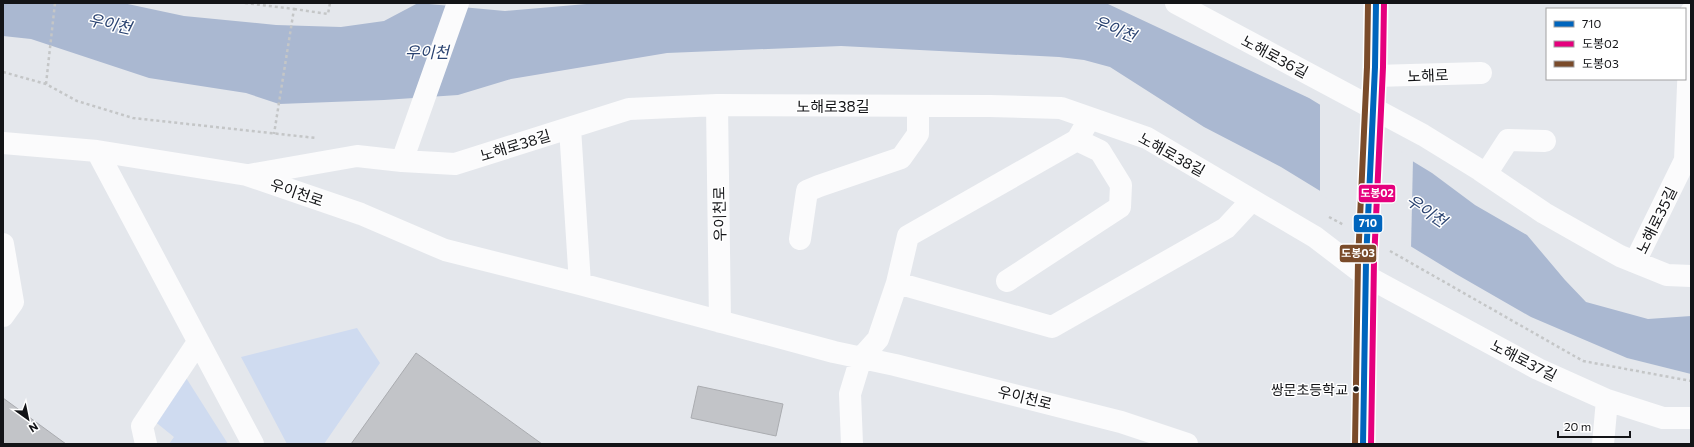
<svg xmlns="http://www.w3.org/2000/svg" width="1694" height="447" viewBox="0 0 1694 447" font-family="Commissioner,'Noto Sans KR',sans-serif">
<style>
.green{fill:#cfdbf0}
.water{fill:#aab8d1}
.pier{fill:#e4e7ec}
.building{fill:#c2c4c8;stroke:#aaacb0}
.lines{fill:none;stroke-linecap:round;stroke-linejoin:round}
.path{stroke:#c4c6c7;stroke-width:2.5;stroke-dasharray:3 3;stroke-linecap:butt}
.minor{stroke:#fbfbfc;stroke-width:22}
.major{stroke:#c7c8cb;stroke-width:22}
.bus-1-casing{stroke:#fff;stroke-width:9}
.bus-2-casing{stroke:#fff;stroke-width:9}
.bus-3-casing{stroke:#fff;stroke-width:9}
.bus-1{stroke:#0065bd;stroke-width:6}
.bus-2{stroke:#e5007d;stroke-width:6}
.bus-3{stroke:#7a4b2a;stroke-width:6}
.bus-dot{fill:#131417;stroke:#fff;stroke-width:1.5}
.labels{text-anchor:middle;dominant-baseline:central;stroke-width:3;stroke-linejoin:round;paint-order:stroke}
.bus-label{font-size:14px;fill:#131417;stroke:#fff;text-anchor:end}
.street-label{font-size:15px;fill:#131417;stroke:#fff}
.water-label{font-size:16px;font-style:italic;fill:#2a4371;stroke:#fff}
.line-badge{stroke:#fff;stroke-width:1.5}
.badge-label{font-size:11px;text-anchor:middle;font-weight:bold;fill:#fff}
</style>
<rect width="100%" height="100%" fill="#e4e7ec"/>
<path class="green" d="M357 328 380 363 324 444H287L241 357Z
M183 373 228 444H169L174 437 148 416Z"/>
<path class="water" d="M3 3H123L184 16 276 25 341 27 384 21 418 3 505 11 598 3H1090L1108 4 1309 98 1432 173 1475 205 1527 235 1565 280 1586 302 1648 319 1691 316V374L1627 358 1531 317 1456 274 1281 167 1204 127 1110 67 1084 60 1059 57 841 46 667 53 511 79 458 95 384 100 279 104 246 93 149 78 31 39 3 36Z"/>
<path class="pier" d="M1320 103 1413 159 1411 249 1320 194Z"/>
<path class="building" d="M416 353 542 444H351Z
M698 386 783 404 776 436 691 418Z
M3 398 66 444H3Z"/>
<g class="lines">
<path class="path" d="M245 3 294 9 274 134
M294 9 328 14 330 3
M3 72 46 84 77 101 133 118 316 138
M46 84 55 3
M1329 217 1344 225
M1390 251 1583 361 1691 381"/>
<path class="minor" d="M1176 3 1423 135 1480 170 1544 213 1620 256 1667 275 1691 276
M1375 76 1481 73
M717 105 720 322
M570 128 580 284
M3 143 97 151 247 175 361 214 445 250 580 284 834 352 895 365 1121 422 1187 444
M97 151 253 444
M402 161 455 164 629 109 717 105 990 106 1061 108 1147 138 1315 237 1366 276 1538 369 1607 400 1663 418H1691
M1486 174 1508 140 1545 141
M249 175 357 156 402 161 458 3
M800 239 807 191 819 186 901 158 918 134V106
M3 244 13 302 3 316
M1635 262 1685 160 1691 12
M1007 281 1120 207 1121 185 1100 151 1077 140
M897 283 908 236 1077 140 1090 118
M146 444 142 426 198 342
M852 444 850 394 861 358 878 339 897 283 1052 327 1226 228 1252 200
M1603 444 1607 400"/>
<path class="major" d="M1363 444 1366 261 1375 67 1376 3"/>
<g class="bus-1-casing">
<path id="bus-1" d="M1363 444 1366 261 1375 67 1376 3"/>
</g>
<g class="bus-2-casing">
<path id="bus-2" d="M1371 444 1374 261 1383 67 1384 3"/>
</g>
<g class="bus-3-casing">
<path id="bus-3" d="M1355 444 1358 261 1367 67 1368 3"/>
</g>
<use href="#bus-1" class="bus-1"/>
<use href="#bus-2" class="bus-2"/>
<use href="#bus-3" class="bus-3"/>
</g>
<circle class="bus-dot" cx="1356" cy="389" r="3.5"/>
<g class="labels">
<g class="bus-label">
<text x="1348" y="389">쌍문초등학교</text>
</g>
<g class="street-label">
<text transform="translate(1275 56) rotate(28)">노해로36길</text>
<text transform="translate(1428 75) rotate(-2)">노해로</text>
<text x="833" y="106">노해로38길</text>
<text transform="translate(515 145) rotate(-17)">노해로38길</text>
<text transform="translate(1172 154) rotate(29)">노해로38길</text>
<text transform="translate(297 192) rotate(19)">우이천로</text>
<text transform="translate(719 214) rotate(-91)">우이천로</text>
<text transform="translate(1656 220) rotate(-64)">노해로35길</text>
<text transform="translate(1524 360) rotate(27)">노해로37길</text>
<text transform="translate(1025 397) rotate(14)">우이천로</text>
</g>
<g class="water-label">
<text transform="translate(110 23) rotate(12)">우이천</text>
<text transform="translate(1115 28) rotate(22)">우이천</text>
<text x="427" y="51">우이천</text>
<text transform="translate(1427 210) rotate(34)">우이천</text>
</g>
</g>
<g class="line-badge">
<rect x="1358" y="184" width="38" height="19" rx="4" fill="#e5007d"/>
<rect x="1353" y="214" width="30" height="19" rx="4" fill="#0065bd"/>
<rect x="1339" y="244" width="38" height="19" rx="4" fill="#7a4b2a"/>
</g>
<g class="badge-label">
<text x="1377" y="197">도봉02</text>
<text x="1368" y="227">710</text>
<text x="1358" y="257">도봉03</text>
</g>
<rect width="1694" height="447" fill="none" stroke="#131417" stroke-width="8"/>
<rect x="1546" y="8" width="140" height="72" fill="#ffffff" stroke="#a1a1a2"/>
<rect x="1554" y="21" width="20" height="6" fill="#0065bd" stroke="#a1a1a2"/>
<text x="1582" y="28" font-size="12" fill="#131417">710</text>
<rect x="1554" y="41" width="20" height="6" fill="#e5007d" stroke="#a1a1a2"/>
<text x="1582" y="48" font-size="12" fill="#131417">도봉02</text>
<rect x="1554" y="61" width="20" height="6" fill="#7a4b2a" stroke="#a1a1a2"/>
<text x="1582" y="68" font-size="12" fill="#131417">도봉03</text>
<g transform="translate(28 419) rotate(147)" stroke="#ffffff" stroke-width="3" paint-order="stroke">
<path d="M0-3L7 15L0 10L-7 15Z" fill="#131417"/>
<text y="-6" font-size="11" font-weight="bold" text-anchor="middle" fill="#131417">N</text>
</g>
<path d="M1558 431v6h72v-6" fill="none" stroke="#131417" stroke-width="2"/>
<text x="1564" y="431" font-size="12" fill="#131417" stroke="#ffffff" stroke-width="3" paint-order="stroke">20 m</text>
</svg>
